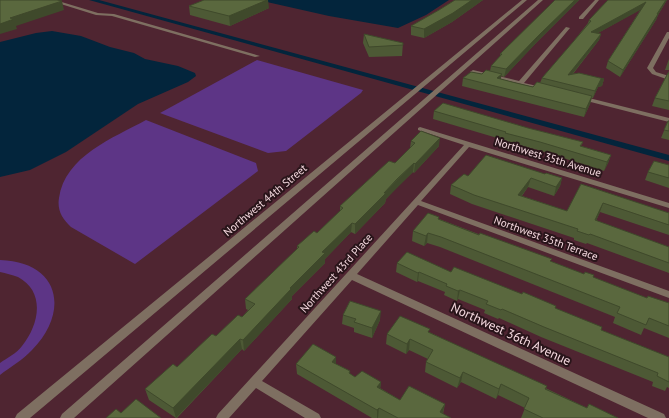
<svg xmlns="http://www.w3.org/2000/svg" width="669" height="418" viewBox="0 0 669 418" font-family="'PT Sans',sans-serif">
<style>
.green{fill:#5d3586}
.water{fill:#03253c}
.lines{fill:none;stroke-linecap:round;stroke-linejoin:round}
.canal{fill:#03253c;fill-rule:evenodd}
.minor{fill:#7e6f61;fill-rule:evenodd}
.tertiary{fill:#7e6f61;fill-rule:evenodd}
.wall{fill:#4d5935}
.shaded-wall{fill:#3f492b}
.building{fill:#5a683e;stroke:#3f492b}
.labels{text-anchor:middle;dominant-baseline:central;stroke-width:4;stroke-linejoin:round;paint-order:stroke}
.street-label{font-size:11px;fill:#f6dae0;stroke:#29151a}
.near-street-label{font-size:13px;fill:#f6dae0;stroke:#29151a}
</style>
<rect width="100%" height="100%" fill="#4f2531"/>
<path class="green" d="M257 60 363 90 361 93 286 151 268 153 160 113Z
M146 120 256 163 258 171 135 264 71 227C62 219 57 210 59 198 65 156 113 138 146 120Z
M0 260C60 262 70 311 32 350 23 360 10 367 0 375V363C7 358 17 353 22 346 39 325 46 292 18 277 12 275 6 273 0 272Z"/>
<path class="water" d="M258 0H449L426 15 398 28 329 16Z
M52 31 81 36 110 47 134 53 145 59 178 66 195 73 196 76 188 82 138 104 66 152 30 170 0 177V42L36 33Z"/>
<g class="lines">
<path class="canal" d="M89 0H99L669 155V161Z"/>
<path class="minor" d="M48 0H55L98 13 114 14 260 56 255 57 112 16 96 15Z
M595 0H599L583 19H579V17Z
M566 27 570 28 524 83 546 88V90L470 72 473 70 519 81Z
M667 32H669V38L653 68 656 72 669 76V80L652 74 647 68Z
M581 96 669 118V122L579 99 578 98Z
M420 127 669 203V208L469 147 421 201 669 291V298L418 205 357 274 664 414 666 418H648L352 280 262 381 319 414 321 418H305L256 388 229 418H216L218 414 464 145 418 130V128Z"/>
<path class="tertiary" d="M522 0H527L30 418H15L17 414Z
M538 0H543L74 418H60L62 414Z"/>
</g>
<path class="wall" d="M455 0H483L452 22 424 38 411 35V26L439 10Z
M555 0H579L537 42 504 77 501 76V79L533 87 537 82 540 83 542 78 573 42 588 23 589 20 608 0H667L658 15 656 20 620 77 606 68 608 61 641 9 598 33 601 34 599 40 573 74 579 73 604 79 602 86 598 87 593 98H592L590 104 584 117 462 86 463 78 471 72 482 74 486 70 490 71 491 66 500 57V54Z
M189 6 269 8 230 26 190 15Z
M364 34 403 43 402 56 369 57 363 43Z
M669 59V70H665Z
M669 71V110L652 106 655 98Z
M434 111 528 128 583 142 581 146 611 155 608 163 604 171 538 150 503 141 504 140 433 119Z
M668 121H669V140L661 138Z
M411 141 439 146 414 173 413 172 396 188 386 199 385 203 355 234 351 232 325 259V263L292 296V299L244 351 242 349 177 418H176L149 400 145 389 177 367 242 317 248 310 246 309 245 299 297 249V246L317 233 340 211V206L395 163 410 148Z
M669 165V188L645 180 648 172Z
M545 174 562 178 560 186 554 196 528 187 522 196 567 211 581 184 669 213V235L600 212 596 221 669 247V273L587 243 586 244 574 240V238L472 204 450 194 451 185 468 176Z
M439 217V219L647 298 669 303V338L644 328 641 335 613 323 615 317 440 247 427 243 424 246 412 241 413 231Z
M397 263 451 272 555 308 601 330 669 357V388L667 387 665 391 652 386 653 382 541 337 499 318 498 319 484 313 485 310 458 299 457 301 444 295 445 292 418 281 417 282 396 272Z
M343 315 380 320 372 338 354 332V328L342 324Z
M429 332 587 408 589 404 618 418H521L525 408 498 395 496 399 461 382 457 388 425 372 426 362 428 359 409 350 406 354 386 344 387 334Z
M296 364H336L350 371V374L355 377 381 382 380 388 400 400 445 404 443 414 451 418H372L297 374Z"/>
<path class="shaded-wall" d="M267 0H268L269 8 230 26 229 16Z
M472 0H483L452 22 424 38V29Z
M575 0H579L537 42 504 77 506 69 539 35Z
M666 0H667L658 15 656 20 620 77 623 70Z
M62 1 64 10 16 26 17 29 0 34V24L10 18Z
M646 2 644 8 589 38 591 32Z
M601 34 599 40 566 82 568 75Z
M502 74 500 81 497 78Z
M601 79H604L602 86 598 87 593 98 595 91Z
M592 96 590 104 584 117 586 109Z
M440 138 439 146 414 173 415 164Z
M611 155 608 163 604 171 607 162Z
M414 163 413 172 386 199 385 203 355 234V224L384 193Z
M531 178 528 187 516 203 518 195Z
M562 178 560 186 554 196 556 187Z
M603 203 600 212 592 229 595 220Z
M352 223 351 232 325 259V263L292 296V299L244 351 243 340 322 252Z
M428 233 427 243 424 246 426 236Z
M419 272 418 281 417 282 418 273Z
M460 290 458 299 457 301 458 291Z
M381 311 380 320 372 338V328Z
M240 339 242 349 176 418 173 408Z
M410 339 409 350 406 354 407 344Z
M336 357V367L332 362Z
M463 372 461 382 457 388 460 378Z
M381 382 380 392 377 387Z
M501 384 498 395 496 399 499 389Z
M445 404 442 415 440 412Z
M379 408 378 418H377V410Z"/>
<path class="building" d="M0 0H57L62 1 10 18 14 19 0 24Z
M204 0H267L229 16 189 6Z
M455 0H472L453 13 424 29 411 26 439 10Z
M555 0H575L539 35 506 69 491 66 502 54H500Z
M608 0H666L657 14H658L623 70 608 61 646 2 591 32 601 34 568 75 579 73 604 79H601L595 91 542 78 573 42 591 21 589 20Z
M364 34 403 43V45L369 47Z
M486 70 502 74 497 78 512 82 533 87 537 82 592 96 586 109 463 78 471 72 482 74Z
M668 73H669V101L655 98Z
M443 103 528 128 583 142 580 146 611 155 607 162 540 142 505 133 506 132 434 111Z
M668 121H669V131L664 130Z
M421 131 440 138 415 164 414 163 397 179 384 193H386L355 224 352 223 322 252 325 253 290 288 291 289 243 340 240 339 173 408 145 389 173 364 177 367 212 334 216 336 238 315 242 317 255 304 245 299 299 247 297 246 314 231 317 233 343 208 340 206 389 161 395 163 415 143 411 141Z
M486 155 545 174 546 173 562 178 556 187 531 178 518 195 567 211 581 184 669 213V225L603 203 595 220 669 247V263L590 234 589 235 577 231 578 229 474 195 451 185 464 174 468 176Z
M654 161 669 165V178L648 172Z
M428 213 439 217 438 219 479 235 480 233 552 259 550 261 584 274 585 272 594 275 593 277 647 298 648 296 669 303V326L649 318 646 325 617 313 620 307 441 237 428 233 426 236 413 231Z
M407 252 451 272 454 267 522 294 523 292 556 306 555 308 602 327 601 330 669 357V382L657 376 658 373 544 327 502 309 501 310 486 304 488 301 460 290 458 291 446 286 447 284 419 272 418 273 397 263Z
M350 301 381 311 372 328 354 322 356 319 343 315Z
M400 316 430 329 428 332 547 386 545 389 587 408 589 404 618 418H543L524 409 529 398 501 384 499 389 463 372 460 378 426 362 433 350 410 339 407 344 387 334Z
M313 344 336 357 332 362 350 371 349 373 355 377 362 371 381 382 377 387 400 400 409 386 445 404 440 412 451 418H398L379 408 377 410 296 364Z
M136 399 161 418H106L116 409 121 413Z"/>
<g class="labels">
<g class="street-label">
<text transform="translate(548 157) rotate(17)">Northwest 35th Avenue</text>
<text transform="translate(265 200) rotate(-40)">Northwest 44th Street</text>
<text transform="translate(546 238) rotate(20)">Northwest 35th Terrace</text>
<text transform="translate(336 273) rotate(-48)">Northwest 43rd Place</text>
</g>
<g class="near-street-label">
<text transform="translate(511 334) rotate(25)">Northwest 36th Avenue</text>
</g>
</g>
</svg>
